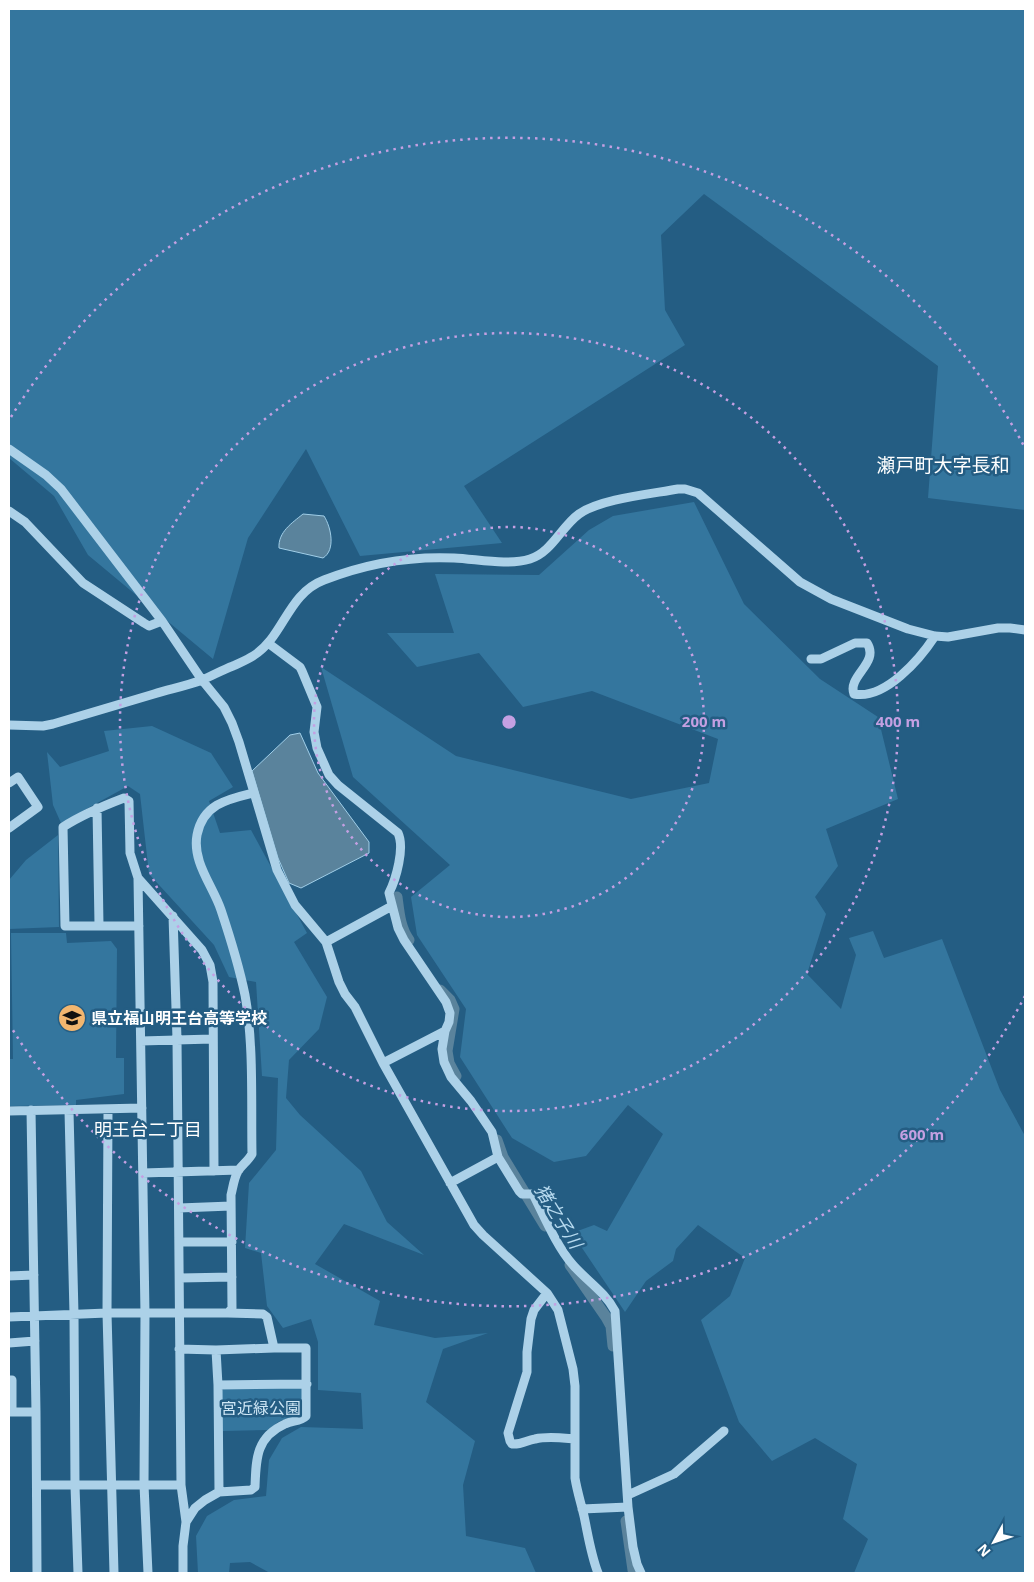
<svg xmlns="http://www.w3.org/2000/svg" width="1034" height="1582" viewBox="0 0 1034 1582" font-family="'Noto Sans','Noto Sans JP',sans-serif">
<style>
.green{fill:#34769e}
.water{fill:#5a839c;stroke:#a0cee8}
.lines{fill:none;stroke-linecap:round;stroke-linejoin:round}
.river{stroke:#5a839c;stroke-width:11}
.minor{stroke:#acd1e8;stroke-width:9}
.ring{fill:none;stroke:#c4a0e2;stroke-width:2.5;stroke-dasharray:2.5 5}
.labels{text-anchor:middle;dominant-baseline:central;stroke-width:5;stroke-linejoin:round;paint-order:stroke}
.poi-label{font-size:16px;font-weight:bold;fill:#fff;stroke:#245d83;text-anchor:start}
.park-label{font-size:16px;fill:#cfe7f6;stroke:#245d83}
.neighbourhood-label{font-size:18px;fill:#fff;stroke:#245d83}
.water-label{font-size:18px;font-style:italic;fill:#b7daef;stroke:#245d83}
.quarter-label{font-size:19px;fill:#fff;stroke:#245d83}
.centre{fill:#c4a0e2;stroke:#245d83;stroke-width:2.5}
.ring-label{font-size:15px;text-anchor:middle;font-weight:bold;fill:#c4a0e2;stroke:#245d83;stroke-width:5;stroke-linejoin:round;paint-order:stroke}
</style>
<rect width="100%" height="100%" fill="#245d83"/>
<path class="green" d="M9 9H1025V510L928 498 938 366 704 194 661 235 665 310 685 345 464 486 502 543 360 556 306 449 248 538 213 659 88 555 54 496 9 458Z
M694 502 744 604 820 679 878 717 898 799 826 829 838 866 815 897 826 914 807 974 841 1009 856 955 849 938 873 931 884 958 942 939 1000 1090 1025 1136V1573H854L868 1539 843 1519 857 1464 815 1438 772 1461 739 1422 701 1320 730 1296 745 1258 698 1225 676 1249 673 1261 646 1281 625 1312 572 1233 594 1225 607 1231 663 1134 628 1105 586 1156 554 1162 512 1138 460 1057 466 1009 417 935 411 897 450 865 353 777 321 667 456 756 631 799 709 783 718 739 592 691 523 707 479 653 417 667 387 633H454L435 574 539 575 589 530 613 516Z
M152 726 211 753 233 787 209 801 220 833 251 830 307 933 294 942 327 997 319 1029 289 1060 286 1098 300 1115 361 1171 387 1222 424 1255 344 1224 315 1264 380 1301 374 1325 435 1338 488 1333 443 1349 426 1402 475 1441 463 1485 466 1536 525 1548 536 1573H270L250 1562 230 1563 229 1573H198L196 1536 207 1516 234 1500 266 1496 269 1460 282 1438 301 1427 363 1429 361 1393 318 1390V1342L311 1319 283 1328 267 1306 261 1253 245 1248 249 1183 276 1150 278 1078 262 1076 256 982 229 977 214 945 149 874 140 794 128 786 61 823 53 805 47 752 60 767 109 751 104 731Z
M58 835 59 927 9 929V880L26 860Z
M11 933H66L67 943 111 941 117 949 116 1058H124V1094L76 1100V1105L9 1106V1059H13Z
M225 1387H300L304 1391 305 1413 300 1418H288L278 1422 268 1430 222 1431 221 1392Z"/>
<path class="water" d="M303 514 324 516C331 527 336 550 323 558L279 548C278 532 292 523 303 514Z
M300 733 318 773 369 842V853L301 888 289 883 278 858 252 771 290 735Z"/>
<g class="lines">
<path class="river" d="M397 897C399 912 400 928 409 940
M440 990 450 1000 454 1009 447 1051 449 1063 456 1076
M497 1140 503 1157 545 1226
M570 1265 606 1317 611 1326 613 1346
M626 1521 633 1570 635 1573"/>
<path class="minor" d="M9 449 46 475 61 489 162 621 202 680 224 707 232 723 239 742 277 870 295 905 326 942 339 982 345 994 355 1007 383 1063 474 1225 483 1235 547 1293 558 1310 573 1369 575 1386V1478C577 1491 581 1503 584 1516 588 1535 591 1555 598 1573
M9 511 25 522 83 583 144 623 149 626 162 621
M268 643 300 667 302 671 317 707 314 732 317 748 329 775 338 785 398 833C405 848 396 879 389 893L398 928 404 940 446 1002 450 1013 449 1022 445 1031 442 1049 444 1062 451 1077 471 1101 492 1132 498 1157 519 1191 522 1194H533C544 1216 557 1247 573 1265 587 1281 605 1292 615 1311L628 1507 633 1547 637 1564 641 1573
M811 659H821L855 643H867C880 663 847 676 854 694 885 700 920 659 935 636
M9 725 43 726 53 724C87 714 121 704 154 694 170 689 186 686 202 680 212 676 222 670 233 666 239 663 247 660 253 656 284 637 287 594 324 580 365 564 411 556 454 558 477 559 508 566 530 559 552 552 561 527 579 514 600 499 651 494 678 489H685L698 493 800 582 831 599 908 629 935 636 948 637 998 628H1010L1025 630
M9 783 18 777 38 807 9 828
M97 808 99 925
M138 878 202 950 210 965 213 982 214 1171
M173 916 177 1039 181 1485 186 1522
M139 926H65L63 827C83 814 103 806 124 798L129 801 130 853 138 878 145 1314 144 1485 148 1573
M326 942 392 906
M141 1041 212 1039
M383 1063 445 1031
M31 1110 36 1412 37 1573
M108 1110 107 1313 114 1573
M9 1111 142 1108
M69 1111 74 1314 75 1486 78 1573
M143 1173 239 1170
M450 1183 498 1157
M179 1208 231 1206
M179 1242H232
M9 1276 34 1275
M180 1278 232 1277
M547 1293 534 1310 531 1319 527 1352V1372L508 1433 510 1441 512 1444C521 1445 527 1440 535 1439 548 1436 562 1438 575 1439
M9 1317 107 1313H228L232 1308 231 1195C233 1187 234 1178 238 1171 242 1165 248 1161 252 1154 251 1103 254 1045 245 995 239 966 230 937 221 910 213 886 192 862 197 835 203 804 228 799 253 793
M9 1343 35 1341
M179 1349 216 1350 274 1348
M216 1350 218 1385 219 1492
M9 1380H12V1412
M218 1385 307 1384
M9 1412H36
M37 1485H181
M628 1495 674 1474 724 1431
M582 1509 628 1507
M183 1573V1546L186 1522 195 1508 205 1500 219 1492 251 1490 255 1487C256 1459 256 1437 285 1424 292 1420 300 1422 306 1416V1348H274L267 1317 263 1314 228 1313"/>
</g>
<g class="ring">
<circle cx="509" cy="722" r="195"/>
<circle cx="509" cy="722" r="389"/>
<path d="M1025 996A584 584 0 0 1 11 1027M11 417A584 584 0 0 1 1025 448"/>
</g>
<defs>
<g id="school-disc" transform="scale(1.4375)"><circle r="9.5" fill="#f2b66f" stroke="#245d83"/><path d="M0-5L7-2L0 1L-7-2ZM-4 1L0 2.5L4 1V4Q0 6-4 4Z" fill="#111"/></g>
</defs>
<g fill-rule="evenodd">
<use href="#school-disc" x="72" y="1018"/>
</g>
<g class="labels">
<g class="poi-label">
<text x="91" y="1018">県立福山明王台高等学校</text>
</g>
<g class="park-label">
<text x="261" y="1408">宮近緑公園</text>
</g>
<g class="neighbourhood-label">
<text x="148" y="1129">明王台二丁目</text>
</g>
<g class="water-label">
<text transform="translate(559 1216) rotate(58)">猪之子川</text>
</g>
<g class="quarter-label">
<text x="943" y="465">瀬戸町大字長和</text>
</g>
</g>
<circle cx="509" cy="722" r="8" class="centre"/>
<g class="ring-label">
<text x="704" y="727">200 m</text>
<text x="898" y="727">400 m</text>
<text x="922" y="1140">600 m</text>
</g>
<rect width="1034" height="1582" fill="none" stroke="#ffffff" stroke-width="20"/>
<g transform="translate(994 1542) rotate(230)" stroke="#245d83" stroke-width="4" paint-order="stroke">
<path d="M0-4L9 19L0 12L-9 19Z" fill="#ffffff"/>
<text y="-8" font-size="14" font-weight="bold" text-anchor="middle" fill="#ffffff">N</text>
</g>
</svg>
